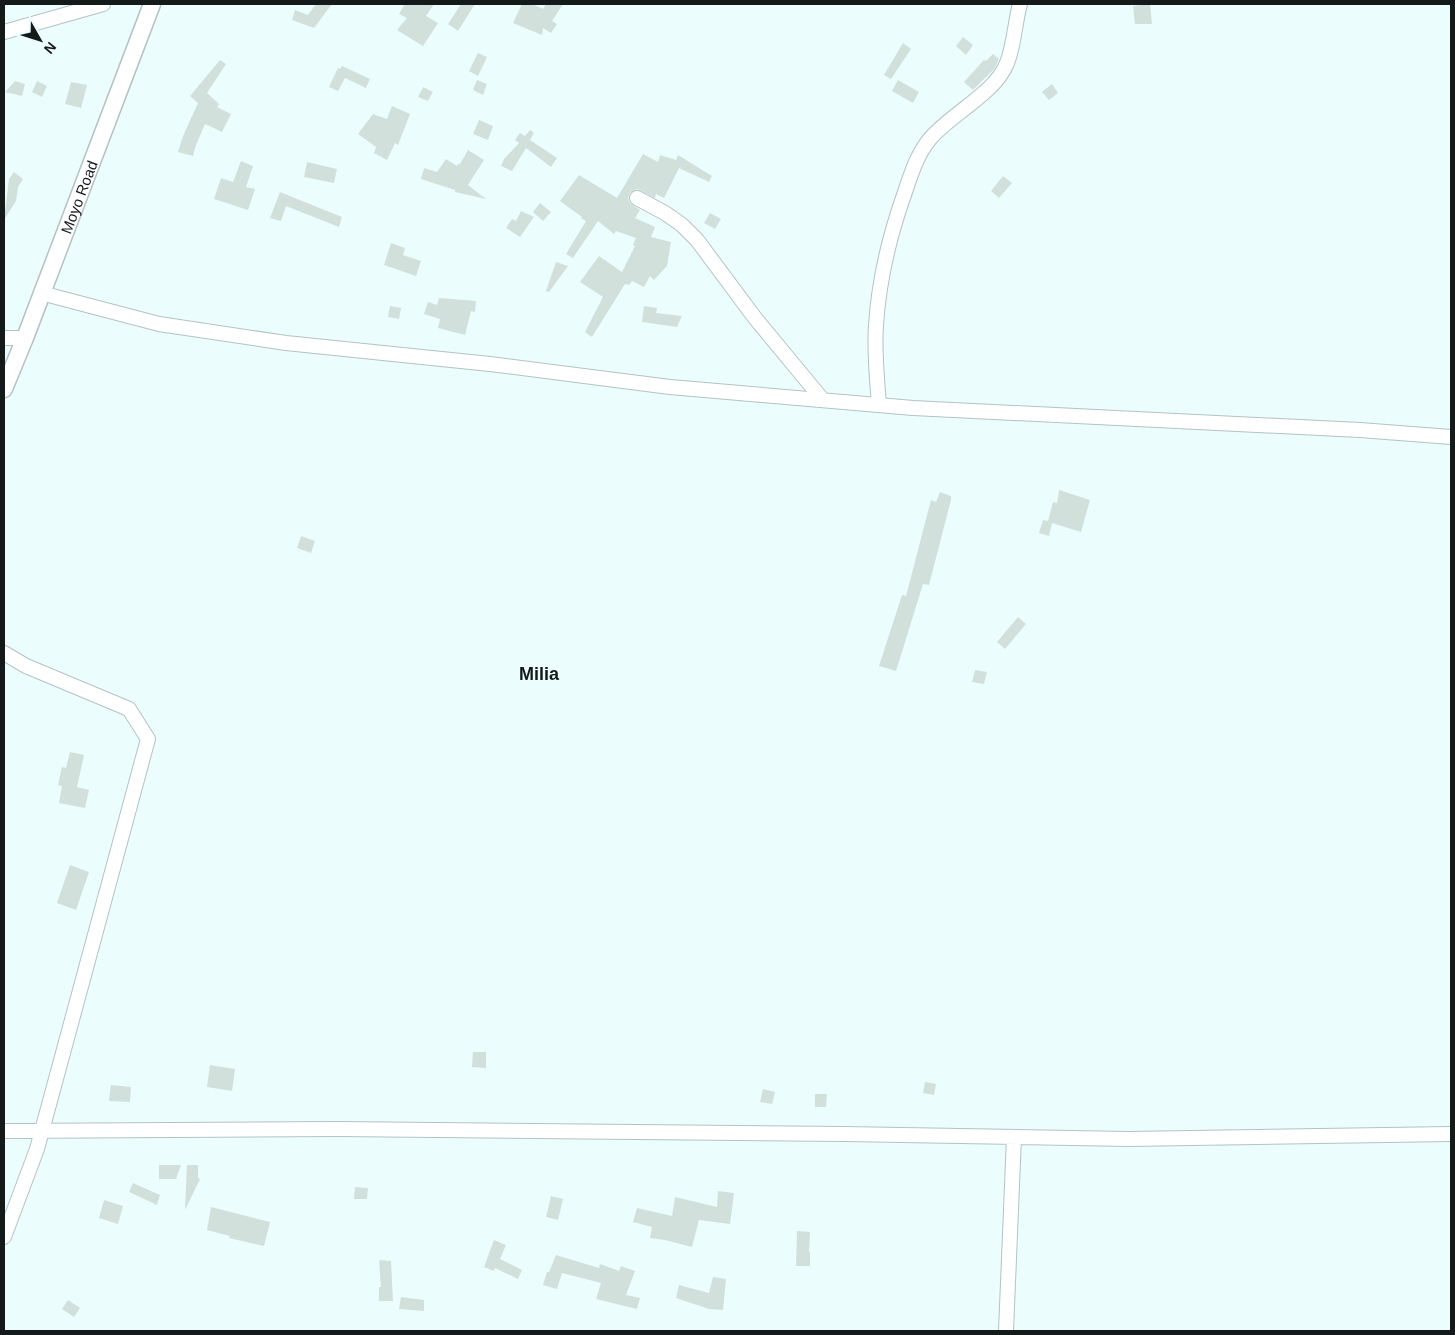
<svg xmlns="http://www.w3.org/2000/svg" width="1455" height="1335" viewBox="0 0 1455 1335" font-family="Arial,sans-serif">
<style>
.building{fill:#d1e0db}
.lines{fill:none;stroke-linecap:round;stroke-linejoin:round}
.minor-casing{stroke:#b3c3c3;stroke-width:16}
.major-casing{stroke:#b3c3c3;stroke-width:19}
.minor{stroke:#fff;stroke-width:14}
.major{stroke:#fff;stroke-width:16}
.labels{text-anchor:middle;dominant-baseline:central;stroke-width:4;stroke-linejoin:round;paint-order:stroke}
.street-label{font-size:15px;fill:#141a1a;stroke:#ecfdfd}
.quarter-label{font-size:18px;font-weight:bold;fill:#141a1a;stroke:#ecfdfd}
</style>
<rect width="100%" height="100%" fill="#ecfdfd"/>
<path class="building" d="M316 4H332L314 28 292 20 295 10 308 15Z
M405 4H434L426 16 438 23 423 46 397 30 407 18 399 14Z
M461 4H475L458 31 448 24Z
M522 4H532L543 9 546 4H563L552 21 557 24 551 33 543 28 542 35 513 23Z
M1150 4 1152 24H1135L1133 6Z
M963 37 973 45 966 55 956 46Z
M903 43 911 49 891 79 884 75Z
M478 53 487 57 478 76 469 71Z
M993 54 999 59 994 69 973 90 964 82 984 60 986 61Z
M220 60 226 64 207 93 219 104 217 107 231 114 222 132 205 124 196 145 193 156 178 152 183 136 198 103 190 96Z
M342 66 370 79 366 88 345 78 338 91 329 87 338 68 340 69Z
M477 80 487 84 483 95 473 90Z
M898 80 919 92 913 103 892 91Z
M15 81 25 84 22 96 5 92Z
M37 81 47 86 42 97 32 92Z
M71 82 87 85 81 108 65 104Z
M1052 84 1058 93 1049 100 1042 92Z
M423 87 433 92 428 101 418 97Z
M392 106 410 114 398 145 395 143 387 160 374 153 376 147 358 134 373 114 387 119Z
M479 120 493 126 488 140 473 134Z
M530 130 534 133 530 140 557 158 551 167 526 148 512 171 501 166 504 159 519 143 515 140 520 133 525 136Z
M468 150 484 160 468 185 486 199 455 192V190L421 179 424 168 437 172 446 159 457 166 458 164H460Z
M643 154 658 162 660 155 676 160 678 155 712 176 709 182 679 168 664 198 656 194 655 198 637 189 630 193 628 198 630 203 640 210 635 218 655 227 651 237 671 242 667 266 654 280 650 276 644 287 632 281 629 285 625 284 592 337 585 332 603 297 580 282 599 256 622 272 635 246 633 245 636 238 616 231 614 234 598 221 573 258 566 254 586 221 581 218 582 217 560 201 579 175 617 198Z
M241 161 253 166 246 187 255 189 248 210 214 199 221 178 233 182Z
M307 162 337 169 334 183 304 177Z
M14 172 23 179 18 187 16 201 4 220 9 179Z
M1003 176 1012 183 999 198 991 191Z
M280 192 342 217 339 227 286 206 281 221 270 218Z
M540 203 551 212 543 221 533 212Z
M521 211 534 217 520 237 506 228 512 219 516 221Z
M710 213 721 219 715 229 704 223Z
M391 243 405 248 403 255 421 261 416 276 384 265Z
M556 262 568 266 549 292 546 291Z
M439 298 476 301 475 312 471 311 465 335 438 328 440 319 424 314 428 302 437 305Z
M390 306 401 308 399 319 388 317Z
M644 306 657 308 656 313 682 316 677 327 642 322Z
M1059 490 1090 500 1081 532 1052 523 1049 536 1039 533 1043 520 1048 521 1053 502 1057 503Z
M940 492 951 496V500L929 585 923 584 896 671 879 666 902 595 906 596 931 500 936 502Z
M301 536 315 541 311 553 297 548Z
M1018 617 1026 624 1005 649 997 642Z
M975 670 987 672 984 684 972 682Z
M70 752 84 755 77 787 89 790 85 808 59 803 62 786 58 785 62 767 66 768Z
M70 865 89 872 76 910 57 903Z
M473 1052H486V1068L472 1067Z
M210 1065 235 1069 232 1091 207 1087Z
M925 1082 936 1084 934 1095 923 1093Z
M111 1085 131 1087 130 1102 109 1101Z
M763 1089 775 1092 772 1104 760 1102Z
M815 1094H827L826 1107H815Z
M159 1165H181L176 1179H159Z
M187 1165H198V1178L200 1179 185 1210Z
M133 1183 160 1195 157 1205 129 1192Z
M355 1187 368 1188 367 1199H354Z
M718 1191 734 1193 730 1224 699 1220 692 1247 665 1240 650 1238 652 1227 633 1222 637 1208 672 1216 675 1197 717 1207Z
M551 1196 563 1199 558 1220 546 1217Z
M104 1200 123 1206 118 1224 99 1218Z
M211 1207 270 1222 264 1246 229 1238 230 1236 207 1230Z
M797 1231 810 1232 809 1252H810V1266H796Z
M494 1240 506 1245 500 1259 522 1270 518 1279 495 1268 494 1271 484 1267Z
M556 1255 599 1268 600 1264 619 1271 621 1266 635 1271 626 1295 640 1298 637 1309 596 1299 601 1283 562 1273 557 1289 543 1285 547 1272H549Z
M379 1260 391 1261 393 1301H379V1287H381Z
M713 1277 726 1279 723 1310 709 1309 676 1298 679 1285 709 1293Z
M401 1297 424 1300V1311L399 1309Z
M68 1300 80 1308 74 1317 62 1309Z"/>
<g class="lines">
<g class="minor-casing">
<path id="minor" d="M4 32 103 4
M637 198 665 213 682 225 697 240 755 318 822 399
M41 293 159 324 286 343 490 364 670 387 913 408 1360 430 1451 437
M4 338H25
M879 405C877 378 874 351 876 325 879 279 890 234 905 192 911 174 917 155 929 140 950 114 995 94 1007 63 1014 46 1015 22 1020 4
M4 653 26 666 129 709 148 739 37 1149 4 1237
M4 1131 338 1129 844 1134 1128 1139 1451 1134
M1006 1331 1014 1137"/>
</g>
<g class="major-casing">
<g id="major">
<path id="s1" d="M4 389 25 338 152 4"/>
</g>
</g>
<use href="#minor" class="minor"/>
<use href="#major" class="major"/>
</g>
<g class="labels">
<g class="street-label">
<text stroke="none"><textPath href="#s1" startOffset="206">Moyo Road</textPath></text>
</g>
<g class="quarter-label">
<text x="539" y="674">Milia</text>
</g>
</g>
<rect width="1455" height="1335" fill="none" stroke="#141a1a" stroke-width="10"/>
<g transform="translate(40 40) rotate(129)" stroke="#ecfdfd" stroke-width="4" paint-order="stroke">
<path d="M0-4L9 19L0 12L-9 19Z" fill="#141a1a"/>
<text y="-8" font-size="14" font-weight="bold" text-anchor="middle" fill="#141a1a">N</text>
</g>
</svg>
